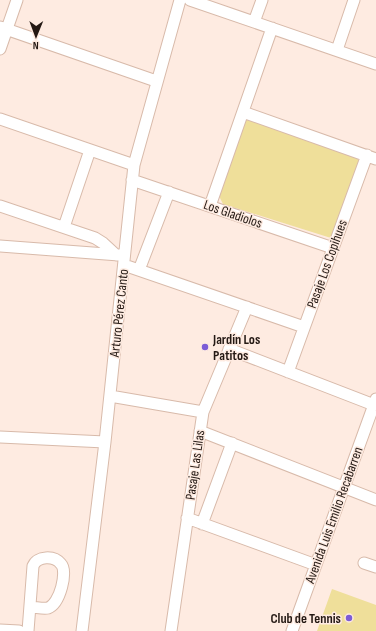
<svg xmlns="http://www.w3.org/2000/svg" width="376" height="631" viewBox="0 0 376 631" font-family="'Sofia Sans Condensed',sans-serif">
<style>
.green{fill:#efdf9a}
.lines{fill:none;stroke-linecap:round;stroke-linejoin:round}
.minor-casing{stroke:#d8baaa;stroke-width:13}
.minor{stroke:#fff;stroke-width:11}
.poi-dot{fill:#7c5cd6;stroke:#feebe1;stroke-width:1.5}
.labels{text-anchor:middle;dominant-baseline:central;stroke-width:3;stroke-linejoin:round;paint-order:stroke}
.street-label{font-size:14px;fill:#241914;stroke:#feebe1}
.poi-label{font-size:14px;font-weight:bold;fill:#241914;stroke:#feebe1;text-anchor:start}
</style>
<rect width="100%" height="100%" fill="#feebe1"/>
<path class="green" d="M246 119H253L357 156 359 164 331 238 223 204 219 196Z
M332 589 376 605V631H317Z"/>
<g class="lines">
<g class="minor-casing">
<path id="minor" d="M190 0 376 64
M254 22 262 0
M0 27 156 81
M0 49 17 0
M337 50 354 0
M243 112 376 159
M0 119 134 165
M132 180 333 248
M0 206 95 238 103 243 116 255
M210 206 272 28
M64 227 90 150
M0 246 119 255
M124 265 304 327
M139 270 169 192
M229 349 374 405
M288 372 367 155
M110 396 203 412
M200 431 376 500
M0 437 105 442
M187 518 316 565
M202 524 232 443
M364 563 376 567
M0 630 19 631
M28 631 33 566C37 556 54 555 61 564 68 571 60 604 48 608 43 609 35 607 30 607
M82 631 105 442 134 165 180 0
M171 631 203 412 247 307
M292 631 376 399"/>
</g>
<use href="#minor" class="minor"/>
</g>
<g class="poi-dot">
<circle cx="205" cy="347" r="4"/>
<circle cx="349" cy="618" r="4"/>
</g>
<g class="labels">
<g class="street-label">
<text transform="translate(233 214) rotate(19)">Los Gladiolos</text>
<text transform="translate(327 264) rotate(-70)">Pasaje Los Copihues</text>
<text transform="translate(119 313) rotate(-84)">Arturo Pérez Canto</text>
<text transform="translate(195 465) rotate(-82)">Pasaje Las Lilas</text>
<text transform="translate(334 515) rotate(-70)">Avenida Luis Emilio Recabarren</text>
</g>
<g class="poi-label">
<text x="213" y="339">Jardín Los<tspan x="213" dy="16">Patitos</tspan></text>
<text x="341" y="618" text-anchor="end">Club de Tennis</text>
</g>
</g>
<g transform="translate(36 36) rotate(181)" stroke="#feebe1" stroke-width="3" paint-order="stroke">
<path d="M0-3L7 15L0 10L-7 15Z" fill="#241914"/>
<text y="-6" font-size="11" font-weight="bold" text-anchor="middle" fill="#241914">N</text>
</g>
</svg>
